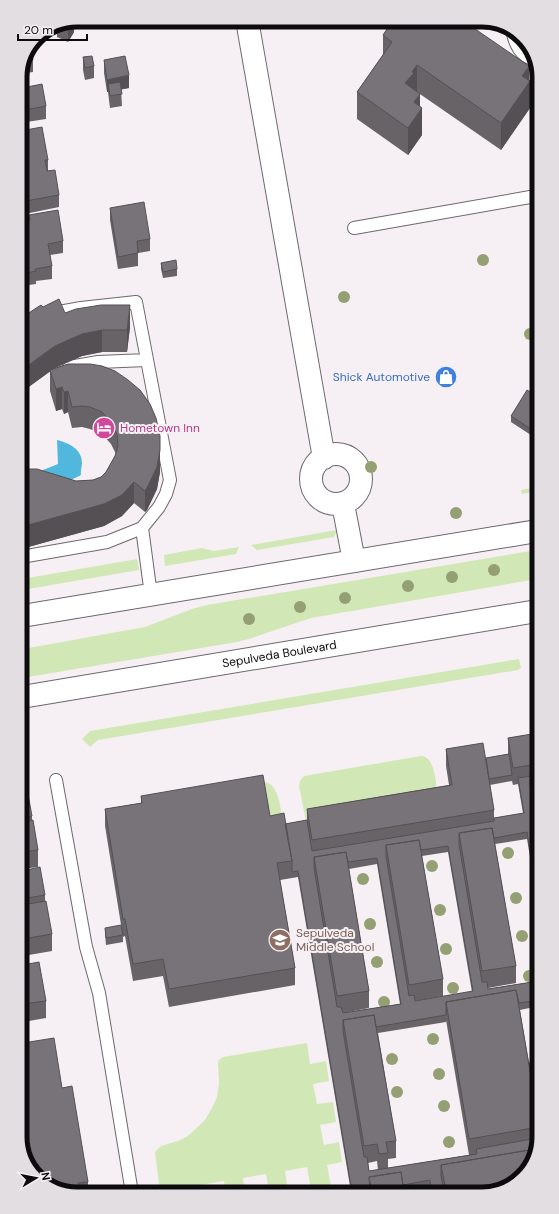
<svg xmlns="http://www.w3.org/2000/svg" width="559" height="1214" viewBox="0 0 559 1214" font-family="'DM Sans',sans-serif">
<style>
.green{fill:#d1e7b6}
.water{fill:#51b7dc}
.lines{fill:none;stroke-linecap:round;stroke-linejoin:round}
.service-casing{stroke:#6d686d;stroke-width:14}
.minor-casing{stroke:#6d686d;stroke-width:24}
.primary-casing{stroke:#6d686d;stroke-width:24}
.service{stroke:#fff;stroke-width:12}
.minor{stroke:#fff;stroke-width:22}
.primary{stroke:#fff;stroke-width:22}
.tree{fill:#94a073}
.wall{fill:#676367;fill-rule:evenodd}
.shaded-wall{fill:#545054}
.building{fill:#787378;stroke:#545054;fill-rule:evenodd}
.labels{text-anchor:middle;dominant-baseline:central;stroke-width:4;stroke-linejoin:round;paint-order:stroke}
.shop-label{font-size:12px;fill:#366cbe;stroke:#f6f0f5;text-anchor:end}
.hotel-label{font-size:12px;fill:#b23c85;stroke:#f6f0f5;text-anchor:start}
.street-label{font-size:12px;fill:#0d0b0d;stroke:#f6f0f5}
.education-label{font-size:12px;fill:#785e54;stroke:#f6f0f5;text-anchor:start}
.rim{fill:none;stroke:#0d0b0d;stroke-width:5}
</style>
<rect width="100%" height="100%" fill="#f6f0f5"/>
<path class="green" d="M537 487V491L522 494 521 490Z
M337 530 334 537 257 550 251 545Z
M239 547 236 554 165 566 164 555 202 548 214 551Z
M537 550V579L311 618 249 639 237 642 22 678V649H23L145 627 192 609 207 605Z
M137 559 139 570 22 590V579Z
M519 659 521 668 518 670 98 740 90 747 82 739 90 731Z
M421 756C436 756 436 787 438 799L307 826 299 786 300 781 304 776Z
M265 782C281 784 281 818 284 831L242 786Z
M307 1043 310 1064 326 1061 329 1081 313 1084 317 1104 333 1102 336 1122 320 1125 324 1145 339 1142 342 1162 327 1165 331 1186 311 1190 307 1167 285 1171 288 1192H269L266 1174 243 1178 245 1193H226L224 1181 200 1185 201 1193H183L181 1188 160 1192 155 1152 161 1146 178 1141 188 1136 205 1120 212 1108 217 1097 219 1084 218 1062 219 1060 223 1057Z"/>
<path class="water" d="M57 440C69 443 82 449 82 463 82 467 80 471 81 475L67 482 41 481 43 470 58 464Z"/>
<g class="lines">
<g class="service-casing">
<path id="service" d="M512 30C515 44 520 57 536 60
M354 228 536 196
M69 367 98 362 147 360
M142 528 151 595
M21 557 107 542 142 528 159 507 166 494 170 480 136 302 81 308 48 314
M56 780 86 947 99 993 132 1193"/>
</g>
<g class="minor-casing">
<path id="minor" d="M247 20 324 458
M311 479a25 25 0 1 1 50 0a25 25 0 1 1-50 0Z
M343 504 354 561"/>
</g>
<g class="primary-casing">
<g id="primary">
<path d="M22 616 537 531"/>
<path id="s1" d="M22 697 537 611"/>
</g>
</g>
<use href="#service" class="service"/>
<use href="#minor" class="minor"/>
<use href="#primary" class="primary"/>
</g>
<g class="tree">
<circle cx="483" cy="260" r="6"/>
<circle cx="344" cy="297" r="6"/>
<circle cx="530" cy="334" r="6"/>
<circle cx="371" cy="467" r="6"/>
<circle cx="456" cy="513" r="6"/>
<circle cx="494" cy="570" r="6"/>
<circle cx="452" cy="577" r="6"/>
<circle cx="408" cy="586" r="6"/>
<circle cx="345" cy="598" r="6"/>
<circle cx="300" cy="607" r="6"/>
<circle cx="249" cy="619" r="6"/>
<circle cx="508" cy="853" r="6"/>
<circle cx="432" cy="866" r="6"/>
<circle cx="363" cy="879" r="6"/>
<circle cx="516" cy="898" r="6"/>
<circle cx="440" cy="910" r="6"/>
<circle cx="370" cy="924" r="6"/>
<circle cx="522" cy="936" r="6"/>
<circle cx="446" cy="949" r="6"/>
<circle cx="377" cy="962" r="6"/>
<circle cx="529" cy="976" r="6"/>
<circle cx="453" cy="988" r="6"/>
<circle cx="384" cy="1002" r="6"/>
<circle cx="433" cy="1039" r="6"/>
<circle cx="392" cy="1059" r="6"/>
<circle cx="439" cy="1074" r="6"/>
<circle cx="397" cy="1092" r="6"/>
<circle cx="444" cy="1106" r="6"/>
<circle cx="449" cy="1142" r="6"/>
</g>
<path class="wall" d="M393 20H480V25L471 26 529 80 530 108 501 150 417 92 420 107 422 135 408 155 357 119V92L383 55V35Z
M74 22V32L68 42 57 37V28Z
M31 49 33 60V72L27 73V87L46 106V119L20 123V74Z
M83 57 94 66V78L85 80 83 70Z
M104 60 129 88 121 89 122 106 110 108 108 92H107L104 73Z
M20 131 48 160V171L59 195V207L20 215Z
M110 208 150 239V251L138 253V266L118 269 110 220Z
M29 215 63 241V253L50 255 52 266V279L36 281V284L21 286V223L29 220Z
M161 263 177 269V276L163 278 161 269Z
M43 307 65 313 130 327 127 352H102L82 356 53 369 68 364 160 472 157 489 147 510 145 512 134 503 122 516 104 526 21 549V469L76 481 93 480 101 477 106 472 116 454 111 444 102 434 90 429 82 427 72 428 68 412 64 414 62 409 56 411 50 391V371L30 386Z
M537 396V439L511 422V416Z
M538 733V905L527 839 495 844 516 966V983L488 988V989L539 981V1006L520 1010 529 1063 539 1061V1080L532 1082 539 1123V1137L527 1171 500 1191H430V1187L404 1192H351L298 877 280 880 295 968V985L169 1007 163 976 133 981 125 936 123 937 105 826V809L141 803V796L270 816 285 824 307 820V809L449 785 446 766V749L486 758 508 754V738ZM512 781 513 785 518 784 523 813 494 818V810L490 785ZM448 852 472 992 415 1001 443 996V979L422 856ZM377 864 400 1004 343 1013 369 1008V991L349 869ZM446 1020 469 1155 388 1168V1159L396 1158V1141L378 1033 446 1022ZM377 1161 378 1170 369 1171 368 1163Z
M22 755 25 771V788H22Z
M22 790 32 816V820L38 850V867L22 869Z
M22 871 45 895V901L52 934V951L23 956Z
M105 928 123 935V942L106 945 105 934Z
M23 965 46 1001V1018L23 1022Z
M62 1088 88 1182V1194H74Z"/>
<path class="shaded-wall" d="M72 22H74V32L68 42V30Z
M417 65V92L405 83Z
M529 66V83L530 81V108L501 150V123L522 76Z
M27 74V86L25 88V76Z
M129 75V88L109 92 108 84V92H107V80Z
M420 94V110L422 108V135L408 155V128L414 102Z
M130 305V327L127 352V330Z
M102 330V352L82 356 55 368 30 386 21 397V375L30 364 55 346 82 334Z
M62 387V409L56 411V389Z
M68 391V412L64 414V392Z
M160 436V472L157 489 147 510 145 512V491Z
M134 482V503L122 516 104 526 21 549V527Z"/>
<path class="building" d="M393 20H462L529 66 522 76 530 81 501 123 417 65 412 72 414 73 405 83 420 94 414 102 422 108 408 128 357 92 392 42 383 35Z
M72 22 68 30 61 27Z
M31 49 33 60 26 61Z
M92 56 94 66 85 68 83 57Z
M125 56 129 75 107 80 104 60Z
M24 65 26 66 27 74 25 76 27 87 42 84 46 106 20 111V74Z
M120 82 122 94 110 96 108 84Z
M42 127 48 160H45L47 171 55 170 59 195 20 202V131Z
M144 202 150 239 137 241 138 253 118 257 110 208Z
M58 210 63 241 48 244 52 266 35 269 36 271 21 274V223H24L23 221 30 220 29 215Z
M176 260 177 269 163 272 161 263Z
M59 299 65 313 76 309 101 305H130L127 330H102L82 334 55 346 30 364 21 375V318L41 305 43 307Z
M68 364H90L102 366 115 371 128 380 140 390 150 404 156 418 160 436V450L157 467 147 488 145 491 134 482 122 495 104 504 21 527V469H37L76 481 93 480 101 477 106 472 115 456 118 446 117 435 111 422 102 412 90 407 82 406 72 407 68 391 64 392 62 387 56 389 50 370Z
M527 390 537 396V433L511 416Z
M538 733V764L513 768 508 738Z
M483 743 494 810 312 840 307 809 452 785 446 749Z
M509 754 512 775 489 779 486 758Z
M22 755 25 771H22Z
M538 773V825L530 774Z
M263 775 270 816 284 813 292 861 277 863 295 968 169 989 163 959 133 964 125 919H123L105 809 142 803 141 796Z
M530 776V785L538 836V899L527 832 494 838 492 828 459 833V844L482 982H487L488 989 539 981V1000L519 1003 516 990 446 1002V1015L376 1027 374 1015 343 1020V1031L364 1157H367L369 1171 477 1154 476 1149 532 1139 533 1144 537 1143 535 1149 441 1165V1176L444 1191H431L430 1180 403 1185 401 1172 369 1177 370 1192H352L298 871 292 872V861L285 824 307 820 312 851 494 821V818L524 813 518 778ZM419 840 421 850 448 846 473 991 415 1001 414 995 409 996 386 856V845ZM346 852 348 862 377 858 401 1004 343 1013 341 1007H337L314 868V857Z
M27 789 32 816 22 818V790Z
M33 820 38 850 22 852V822Z
M492 828 516 966 482 971 459 833Z
M419 840 443 979 409 985 386 845Z
M346 852 369 991 337 996 314 857Z
M40 867 45 895 22 899V871Z
M46 901 52 934 23 939 22 905Z
M121 925 123 935 106 938 105 928Z
M39 962 46 1001 23 1004V965Z
M516 990 539 1123V1127L469 1139 446 1002Z
M374 1015 396 1141 386 1142 388 1153 379 1154 377 1144 364 1146 343 1020Z
M54 1038 62 1088 72 1086 88 1182 78 1183 80 1194H74L43 1182 23 1155V1043Z
M539 1061V1074L531 1075 529 1063Z
M535 1149 527 1171 502 1189 493 1191H446L441 1165Z
M401 1172 404 1192H372L369 1177Z"/>
<defs>
<g id="shop-disc" transform="scale(1.15)"><circle r="9.5" fill="#3f7fe0" stroke="#f6f0f5"/><path d="M-5-2.5h2.3a2.7 3.5 0 0 1 5.4 0H5L5.5 6h-11ZM-1.5-2.5h3a1.5 2.3 0 0 0-3 0Z" fill="#fff"/></g>
<g id="hotel-disc" transform="scale(1.15)"><circle r="9.5" fill="#d1479c" stroke="#f6f0f5"/><path d="M-6-4.5h1.5V1H6V5H4.5V3h-9V5H-6ZM-4 0a1.8 1.8 0 1 1 3.6 0ZM.5 0V-2.5h3Q6-2.5 6 0Z" fill="#fff"/></g>
<g id="school-disc" transform="scale(1.15)"><circle r="9.5" fill="#8d6e63" stroke="#f6f0f5"/><path d="M0-5L7-2L0 1L-7-2ZM-4 1L0 2.5L4 1V4Q0 6-4 4Z" fill="#fff"/></g>
</defs>
<g fill-rule="evenodd">
<use href="#shop-disc" x="446" y="377"/>
<use href="#hotel-disc" x="104" y="428"/>
<use href="#school-disc" x="280" y="940"/>
</g>
<g class="labels">
<g class="shop-label">
<text x="430" y="377">Shick Automotive</text>
</g>
<g class="hotel-label">
<text x="120" y="428">Hometown Inn</text>
</g>
<g class="street-label">
<text stroke="none"><textPath href="#s1" startOffset="261">Sepulveda Boulevard</textPath></text>
</g>
<g class="education-label">
<text x="296" y="933">Sepulveda<tspan x="296" dy="14">Middle School</tspan></text>
</g>
</g>
<path d="M0 0H559V1214H0ZM77 27H482A50 50 0 0 1 532 77V1137A50 50 0 0 1 482 1187H77A50 50 0 0 1 27 1137V77A50 50 0 0 1 77 27Z" fill="#e3dee2" fill-rule="evenodd"/>
<path class="rim" d="M77 27H482A50 50 0 0 1 532 77V1137A50 50 0 0 1 482 1187H77A50 50 0 0 1 27 1137V77A50 50 0 0 1 77 27Z"/>
<g transform="translate(36 1178) rotate(80)" stroke="#f6f0f5" stroke-width="3" paint-order="stroke">
<path d="M0-3L7 15L0 10L-7 15Z" fill="#0d0b0d"/>
<text y="-6" font-size="11" font-weight="bold" text-anchor="middle" fill="#0d0b0d">N</text>
</g>
<path d="M18 34v6h69v-6" fill="none" stroke="#0d0b0d" stroke-width="2"/>
<text x="24" y="34" font-size="12" fill="#0d0b0d" stroke="#f6f0f5" stroke-width="3" paint-order="stroke">20 m</text>
</svg>
